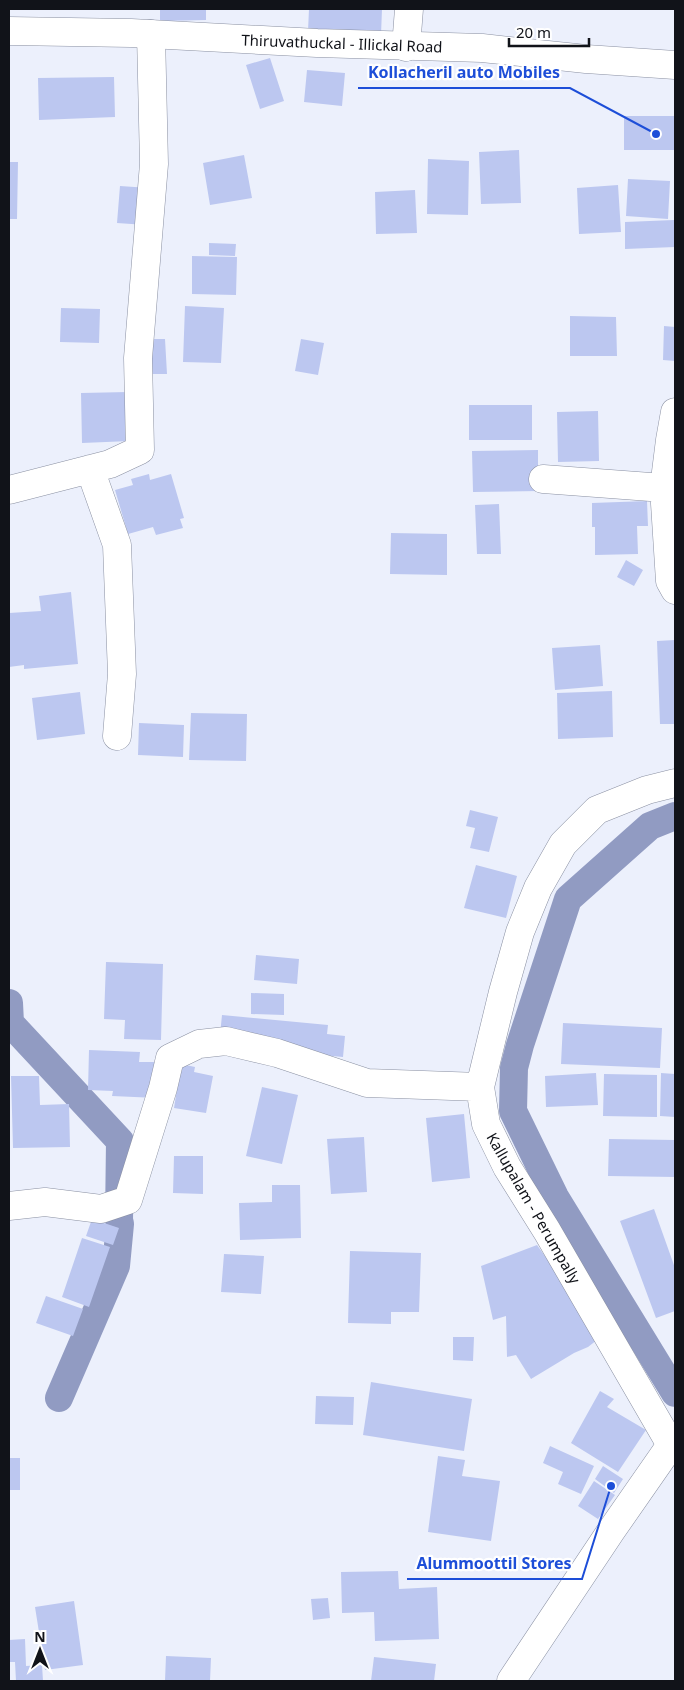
<svg xmlns="http://www.w3.org/2000/svg" width="684" height="1690" viewBox="0 0 684 1690" font-family="'Noto Sans',sans-serif">
<style>
.lines{fill:none;stroke-linecap:round;stroke-linejoin:round}
.canal{stroke:#919bc2;stroke-width:28}
.building{fill:#bcc7f0}
.street-casing{stroke:#8a90a2;stroke-width:29}
.secondary-casing{stroke:#8a90a2;stroke-width:29}
.street{stroke:#fff;stroke-width:28}
.secondary{stroke:#fff;stroke-width:28}
.labels{text-anchor:middle;dominant-baseline:central;stroke-width:4.5;stroke-linejoin:round;paint-order:stroke}
.street-label{font-size:15px;fill:#111319;stroke:#fff}
.leader{fill:none;stroke:#1d4ed8;stroke-width:2}
.callout-dot{fill:#1d4ed8;stroke:#fff;stroke-width:2}
.callout-label{font-size:16px;text-anchor:middle;font-weight:bold;fill:#1d4ed8;stroke:#fff;stroke-width:4.5;stroke-linejoin:round;paint-order:stroke}
</style>
<rect width="100%" height="100%" fill="#ecf0fc"/>
<g class="lines">
<path class="canal" d="M675 816 650 826 568 899 520 1045 514 1068 513 1111 555 1197 675 1393
M9 1003 10 1023 120 1141 119 1220 120 1224 116 1266 59 1398"/>
</g>
<path class="building" d="M160 9H206V20L160 21Z
M309 9H382L381 35 308 31Z
M270 58 284 101 260 109 246 65Z
M307 70 345 73 342 106 304 102Z
M114 77 115 117 39 120 38 78Z
M624 116H675V150H624Z
M519 150 521 203 481 204 479 152Z
M244 155 252 198 210 205 203 163Z
M428 159 469 161 468 215 427 214Z
M9 162H18L17 219H9Z
M628 179 670 181 668 219 626 216Z
M618 185 621 232 579 234 577 188Z
M120 186 149 188 146 225 117 223Z
M415 190 417 233 376 234 375 192Z
M674 220 675 247 625 249V222Z
M209 243 236 244 235 256 209 255Z
M192 256 237 257 236 295 192 294Z
M185 306 224 308 221 363 183 362Z
M61 308 100 309 99 343 60 342Z
M570 316 616 317 617 356H570Z
M664 326 675 327V361L663 360Z
M148 339H165L167 374H149Z
M301 339 324 343 318 375 295 371Z
M128 392 130 441 82 443 81 393Z
M469 405H532V440H469Z
M598 411 599 461 558 462 557 412Z
M538 450V491L473 492 472 451Z
M149 474 150 480 171 474 184 518 180 519 183 528 156 535 153 527 128 534 115 490 133 485 131 479Z
M647 501 648 526H637L638 554 595 555V527H592V503Z
M499 504 501 554H477L475 505Z
M391 533 447 534V575L390 574Z
M626 560 643 570 634 586 617 577Z
M71 592 78 664 24 669V665L9 667V613L41 611 39 596Z
M675 640V724H660L657 641Z
M600 645 603 686 555 690 552 648Z
M612 691 613 737 558 739 557 693Z
M80 692 85 734 37 740 32 698Z
M191 713 247 714 246 761 189 760Z
M139 723 184 725 183 757 138 755Z
M470 810 498 817 489 852 470 848 475 828 466 826Z
M476 865 517 876 506 918 464 908Z
M256 955 299 959 297 984 254 980Z
M106 962 163 964 161 1040 124 1039 125 1020 104 1019Z
M251 993 284 994V1015L251 1014Z
M222 1015 328 1025 327 1034 345 1036 343 1057 219 1045Z
M563 1023 662 1028 660 1068 561 1064Z
M89 1050 140 1052 139 1062H159L157 1098 112 1096 113 1091 88 1090Z
M181 1064 195 1067 194 1072 213 1076 206 1113 174 1108Z
M596 1073 598 1105 546 1107 545 1076Z
M661 1073 675 1074V1117L660 1116Z
M604 1074 657 1075V1117L603 1116Z
M11 1076H39L40 1105 69 1104 70 1147 13 1148Z
M262 1087 298 1095 282 1164 246 1156Z
M464 1114 470 1178 432 1182 426 1118Z
M364 1137 367 1192 331 1194 327 1139Z
M609 1139 675 1140V1177L608 1176Z
M174 1156H203V1194L173 1193Z
M272 1185H300L301 1238 240 1240 239 1203 272 1202Z
M654 1209 675 1268V1311L656 1318 620 1221Z
M92 1219 119 1228 113 1245 86 1236Z
M82 1238 110 1247 89 1307 62 1297Z
M537 1245 602 1336 588 1347 574 1353 531 1379 516 1355 507 1357 506 1316 493 1320 481 1266Z
M350 1251 421 1253 419 1312H391V1324L348 1323Z
M224 1254 264 1256 261 1294 221 1292Z
M46 1296 83 1309 73 1336 36 1323Z
M453 1337H474L473 1361 453 1360Z
M371 1382 472 1399 464 1451 363 1435Z
M600 1391 614 1399 607 1407 646 1430 618 1472 571 1443Z
M316 1396 354 1397 353 1425 315 1424Z
M550 1446 594 1466 581 1494 558 1484 563 1472 543 1463Z
M438 1456 465 1460 462 1476 500 1481 491 1541 428 1532Z
M9 1458H20V1490H9Z
M603 1466 623 1479 614 1493 595 1479Z
M594 1481 615 1495 598 1519 578 1506Z
M398 1571 399 1589 437 1587 439 1639 375 1641 374 1612 342 1613 341 1572Z
M328 1598 330 1618 313 1620 311 1599Z
M74 1601 83 1665 45 1670 35 1607Z
M25 1639 26 1666 42 1665 43 1681H16L15 1662H9V1640Z
M166 1656 211 1658 210 1681H165Z
M374 1657 436 1664 434 1681H371Z"/>
<g class="lines">
<g class="street-casing">
<path id="street" d="M406 47 409 9
M675 412 670 440 664 488 670 581 675 590
M90 469 117 545 122 674 117 736
M543 479 664 488
M9 490 110 464 140 450 138 358 154 164 151 34
M9 1206 45 1202 101 1209 128 1200 163 1088 170 1058 199 1044 226 1041 277 1053 367 1083 480 1087
M671 1445 547 1231 507 1167 486 1124 480 1087 503 992 520 932 538 888 563 844 597 810 647 790 675 783"/>
</g>
<g class="secondary-casing">
<path id="secondary" d="M9 31 131 33 317 43 482 48 586 59 675 65
M511 1681 611 1531 675 1439"/>
</g>
<use href="#street" class="street"/>
<use href="#secondary" class="secondary"/>
</g>
<g class="labels">
<g class="street-label">
<text transform="translate(342 43) rotate(2)">Thiruvathuckal - Illickal Road</text>
<text transform="translate(534 1208) rotate(60)">Kallupalam - Perumpally</text>
</g>
</g>
<path class="leader" d="M656 134L570 88H358M611 1486L582 1579H407"/>
<g class="callout-dot">
<circle cx="656" cy="134" r="5"/>
<circle cx="611" cy="1486" r="5"/>
</g>
<g class="callout-label">
<text x="464" y="78">Kollacheril auto Mobiles</text>
<text x="494" y="1569">Alummoottil Stores</text>
</g>
<rect width="684" height="1690" fill="none" stroke="#111319" stroke-width="20"/>
<g transform="translate(40 1650)" stroke="#ffffff" stroke-width="4" paint-order="stroke">
<path d="M0-4L9 19L0 12L-9 19Z" fill="#111319"/>
<text y="-8" font-size="14" font-weight="bold" text-anchor="middle" fill="#111319">N</text>
</g>
<path d="M509 38v8h80v-8" fill="none" stroke="#111319" stroke-width="2.5"/>
<text x="516" y="38" font-size="15" fill="#111319" stroke="#ffffff" stroke-width="4" paint-order="stroke">20 m</text>
</svg>
